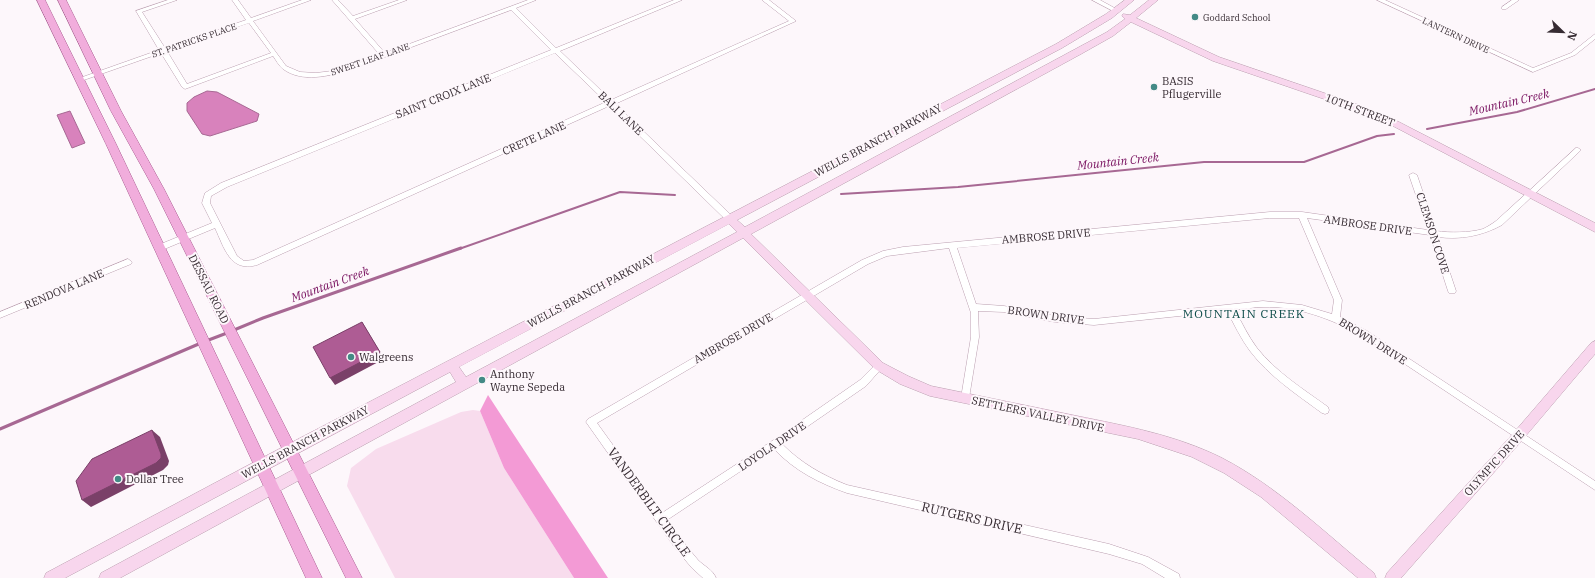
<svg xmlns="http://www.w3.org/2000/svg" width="1595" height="578" viewBox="0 0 1595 578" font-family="'IBM Plex Serif',serif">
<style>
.green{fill:#f8dced}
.forest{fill:#f39ad5}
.water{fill:#d882bc;stroke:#a76893}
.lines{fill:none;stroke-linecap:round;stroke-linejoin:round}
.stream-far1{stroke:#a76893;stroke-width:2}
.stream{stroke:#a76893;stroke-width:3}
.street-casing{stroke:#bb9fb0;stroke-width:1}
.secondary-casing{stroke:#bb9fb0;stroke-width:1}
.primary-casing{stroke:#aa5c91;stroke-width:1}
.street{fill:#fff;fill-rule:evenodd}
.secondary{fill:#f8d6ed;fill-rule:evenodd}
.primary{fill:#f1addc;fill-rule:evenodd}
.shaded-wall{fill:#7a4068}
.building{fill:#ae5c94;stroke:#7a4068}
.poi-dot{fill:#438a86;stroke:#fdf7fb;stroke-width:1.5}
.labels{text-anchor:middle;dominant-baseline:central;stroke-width:4;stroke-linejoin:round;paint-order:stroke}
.far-poi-label{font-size:9px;fill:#362b32;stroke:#fdf7fb;text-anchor:start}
.far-street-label{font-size:9px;fill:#362b32;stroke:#fdf7fb}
.poi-label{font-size:11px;fill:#362b32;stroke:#fdf7fb;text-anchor:start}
.street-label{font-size:11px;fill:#362b32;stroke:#fdf7fb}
.water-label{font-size:12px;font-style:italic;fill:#791260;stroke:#fdf7fb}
.neighbourhood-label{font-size:12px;letter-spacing:1px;fill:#0c4b48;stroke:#fdf7fb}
.near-street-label{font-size:13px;fill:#362b32;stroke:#fdf7fb}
</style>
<rect width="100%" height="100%" fill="#fdf7fb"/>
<path class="green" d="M473 410 480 411 504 468 574 578H395L347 486 351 468 376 449 461 412Z"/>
<path class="forest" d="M488 395 501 415 608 578H574L504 468 480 411Z"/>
<path class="water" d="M207 91 217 92 259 114 257 121 210 136 202 134 187 111V103L194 97Z
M70 111 85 143 72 148 57 115Z"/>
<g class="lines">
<path class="stream-far1" d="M1427 129 1517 112 1595 89
M841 194 958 187 1204 162H1304L1377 136 1394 134
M459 249 620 192 675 195"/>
<path class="stream" d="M234 330 263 318 461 248
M206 341 227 333
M0 429 201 343"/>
<g class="street-casing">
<path id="street" d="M168 0H177L142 12 165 48 246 20 232 0H238L251 18 302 0H311L253 21 286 66 300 72 316 73 332 71 346 68 380 55 332 0H338L353 16 399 0H407L355 19 385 53 528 0H536L516 8 556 48 674 0H682L560 51 611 100 789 21 762 0H769L796 21 615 104 732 216 733 218 732 220H726L609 106 257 265C230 273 224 247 215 228L162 250H156L155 248 156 246 212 223 202 203 205 193 221 183 551 50 511 10 350 70C329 76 302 83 283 69 279 66 276 60 273 56L185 89 182 87 161 53 81 81H77V79L159 50 136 11ZM249 23 271 53 187 84 167 51ZM555 53 606 102 253 260 244 261 237 256 210 203 211 196 227 187Z
M1092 0H1100L1120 11 1119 12H1115Z
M1377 0H1385L1533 68 1571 53 1595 34V39L1575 55 1533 72Z
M1512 0H1519L1506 9H1502V7Z
M1576 148H1578L1581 150 1502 225C1482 236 1460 240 1438 237L1456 291 1455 293H1449L1448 291 1430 235 1307 218 1342 300 1340 317 1367 331 1595 481V490L1361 335C1331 319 1298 306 1263 307 1254 307 1244 309 1235 310 1242 323 1248 336 1257 348 1276 372 1303 389 1328 407L1329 410 1328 413 1325 414 1322 413C1296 394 1269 376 1250 351 1241 339 1234 324 1227 311L1094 325 1055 322 1004 312 978 311 979 337 969 398 968 401 965 402 962 401 961 398 971 337V313L949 248 887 256 868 264 597 423 662 513 772 441 860 380 876 364 879 362 882 364 883 366 882 368 866 386 782 444C801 463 822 475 847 485L1109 544 1148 557 1179 574 1180 578H1165L1142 564 1109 554 847 493C819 483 795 471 774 449L667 520C677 534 687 547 698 560 704 566 713 570 716 578H703L692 568 675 548 586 422 588 419 862 260 883 251 903 247 1270 212H1302L1428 230 1409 175 1413 173 1417 175 1436 231C1450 233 1469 233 1483 229 1487 227 1492 224 1496 221ZM1270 218H1299L1334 300 1332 314 1302 305 1263 301 1094 319 1055 316 1004 306 976 304 957 248Z
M128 259 132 262 131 264 0 318V312Z"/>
</g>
<g class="secondary-casing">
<path id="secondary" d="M1125 0H1134L1112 18 1062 48 737 220 745 227 1107 32 1125 19 1122 16 1123 14 1130 15 1149 0H1158L1136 18 1219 57 1365 107 1399 122 1595 223V232L1393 126 1359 111 1213 61 1131 22 1113 36 1081 54 751 234 883 363 908 376 931 386C980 396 1028 406 1077 416 1126 426 1176 435 1222 458 1278 487 1325 533 1374 573L1376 578H1358L1261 497 1224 473 1192 457 1138 439 930 396 900 384 875 369 743 238 120 578H99L101 573 456 382 450 372 65 578H44L46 573 256 461 1056 44 1106 14ZM729 224 737 232 466 377 459 367Z
M1595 341V354L1518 445 1401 578H1385L1387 573 1510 437 1591 343Z"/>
</g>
<g class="primary-casing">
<path id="primary" d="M37 0H45L116 144 322 578H306L106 144Z
M58 0H66L121 111 164 189 362 578H346L154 189 111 111Z"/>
</g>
<use href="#street" class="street"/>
<use href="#secondary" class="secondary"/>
<use href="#primary" class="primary"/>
</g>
<path class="shaded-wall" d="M362 322 384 359 335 385 330 378Z
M152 430 160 437 169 461 168 465 163 470 91 507 82 500Z"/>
<path class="building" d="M362 322 380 352 330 378 313 347Z
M152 430 161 454V458L156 463 82 500 76 481 92 459Z"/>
<g class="poi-dot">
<circle cx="1195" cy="17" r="4"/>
<circle cx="1154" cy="87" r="4"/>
<circle cx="351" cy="357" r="4"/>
<circle cx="482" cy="380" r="4"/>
<circle cx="118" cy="479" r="4"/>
</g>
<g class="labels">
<g class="far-poi-label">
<text x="1203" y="17">Goddard School</text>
</g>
<g class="far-street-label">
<text transform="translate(1456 35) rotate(25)">LANTERN DRIVE</text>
<text transform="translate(194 40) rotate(-19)">ST. PATRICKS PLACE</text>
<text transform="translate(370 59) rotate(-19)">SWEET LEAF LANE</text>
</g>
<g class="poi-label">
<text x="1162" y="81">BASIS<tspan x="1162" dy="13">Pflugerville</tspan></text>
<text x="359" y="357">Walgreens</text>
<text x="490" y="374">Anthony<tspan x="490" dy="13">Wayne Sepeda</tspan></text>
<text x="126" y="479">Dollar Tree</text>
</g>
<g class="street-label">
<text transform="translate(443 96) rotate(-22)">SAINT CROIX LANE</text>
<text transform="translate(1360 110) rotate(21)">10TH STREET</text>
<text transform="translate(621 113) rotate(44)">BALI LANE</text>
<text transform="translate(534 138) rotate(-24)">CRETE LANE</text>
<text transform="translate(878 140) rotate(-28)">WELLS BRANCH PARKWAY</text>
<text transform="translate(1368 225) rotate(8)">AMBROSE DRIVE</text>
<text transform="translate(1433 233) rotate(72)">CLEMSON COVE</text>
<text transform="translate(1046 236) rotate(-5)">AMBROSE DRIVE</text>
<text transform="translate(64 289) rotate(-23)">RENDOVA LANE</text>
<text transform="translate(209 289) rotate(63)">DESSAU ROAD</text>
<text transform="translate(591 291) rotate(-28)">WELLS BRANCH PARKWAY</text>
<text transform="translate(1046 315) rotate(8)">BROWN DRIVE</text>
<text transform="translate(733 338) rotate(-30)">AMBROSE DRIVE</text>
<text transform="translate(1373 341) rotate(32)">BROWN DRIVE</text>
<text transform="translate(1038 414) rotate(12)">SETTLERS VALLEY DRIVE</text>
<text transform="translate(305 442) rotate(-28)">WELLS BRANCH PARKWAY</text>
<text transform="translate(772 446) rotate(-34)">LOYOLA DRIVE</text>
<text transform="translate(1494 463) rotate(-48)">OLYMPIC DRIVE</text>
</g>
<g class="water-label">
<text transform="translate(1509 102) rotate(-13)">Mountain Creek</text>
<text transform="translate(1118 161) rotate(-6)">Mountain Creek</text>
<text transform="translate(330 284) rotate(-20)">Mountain Creek</text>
</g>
<g class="neighbourhood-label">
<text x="1244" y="313">MOUNTAIN CREEK</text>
</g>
<g class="near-street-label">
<text transform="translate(649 502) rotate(54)">VANDERBILT CIRCLE</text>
<text transform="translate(972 518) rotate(13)">RUTGERS DRIVE</text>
</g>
</g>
<g transform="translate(1563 32) rotate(113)" stroke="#fdf7fb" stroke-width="3" paint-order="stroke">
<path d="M0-3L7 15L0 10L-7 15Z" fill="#362b32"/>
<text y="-6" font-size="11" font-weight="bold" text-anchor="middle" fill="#362b32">N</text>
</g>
</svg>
